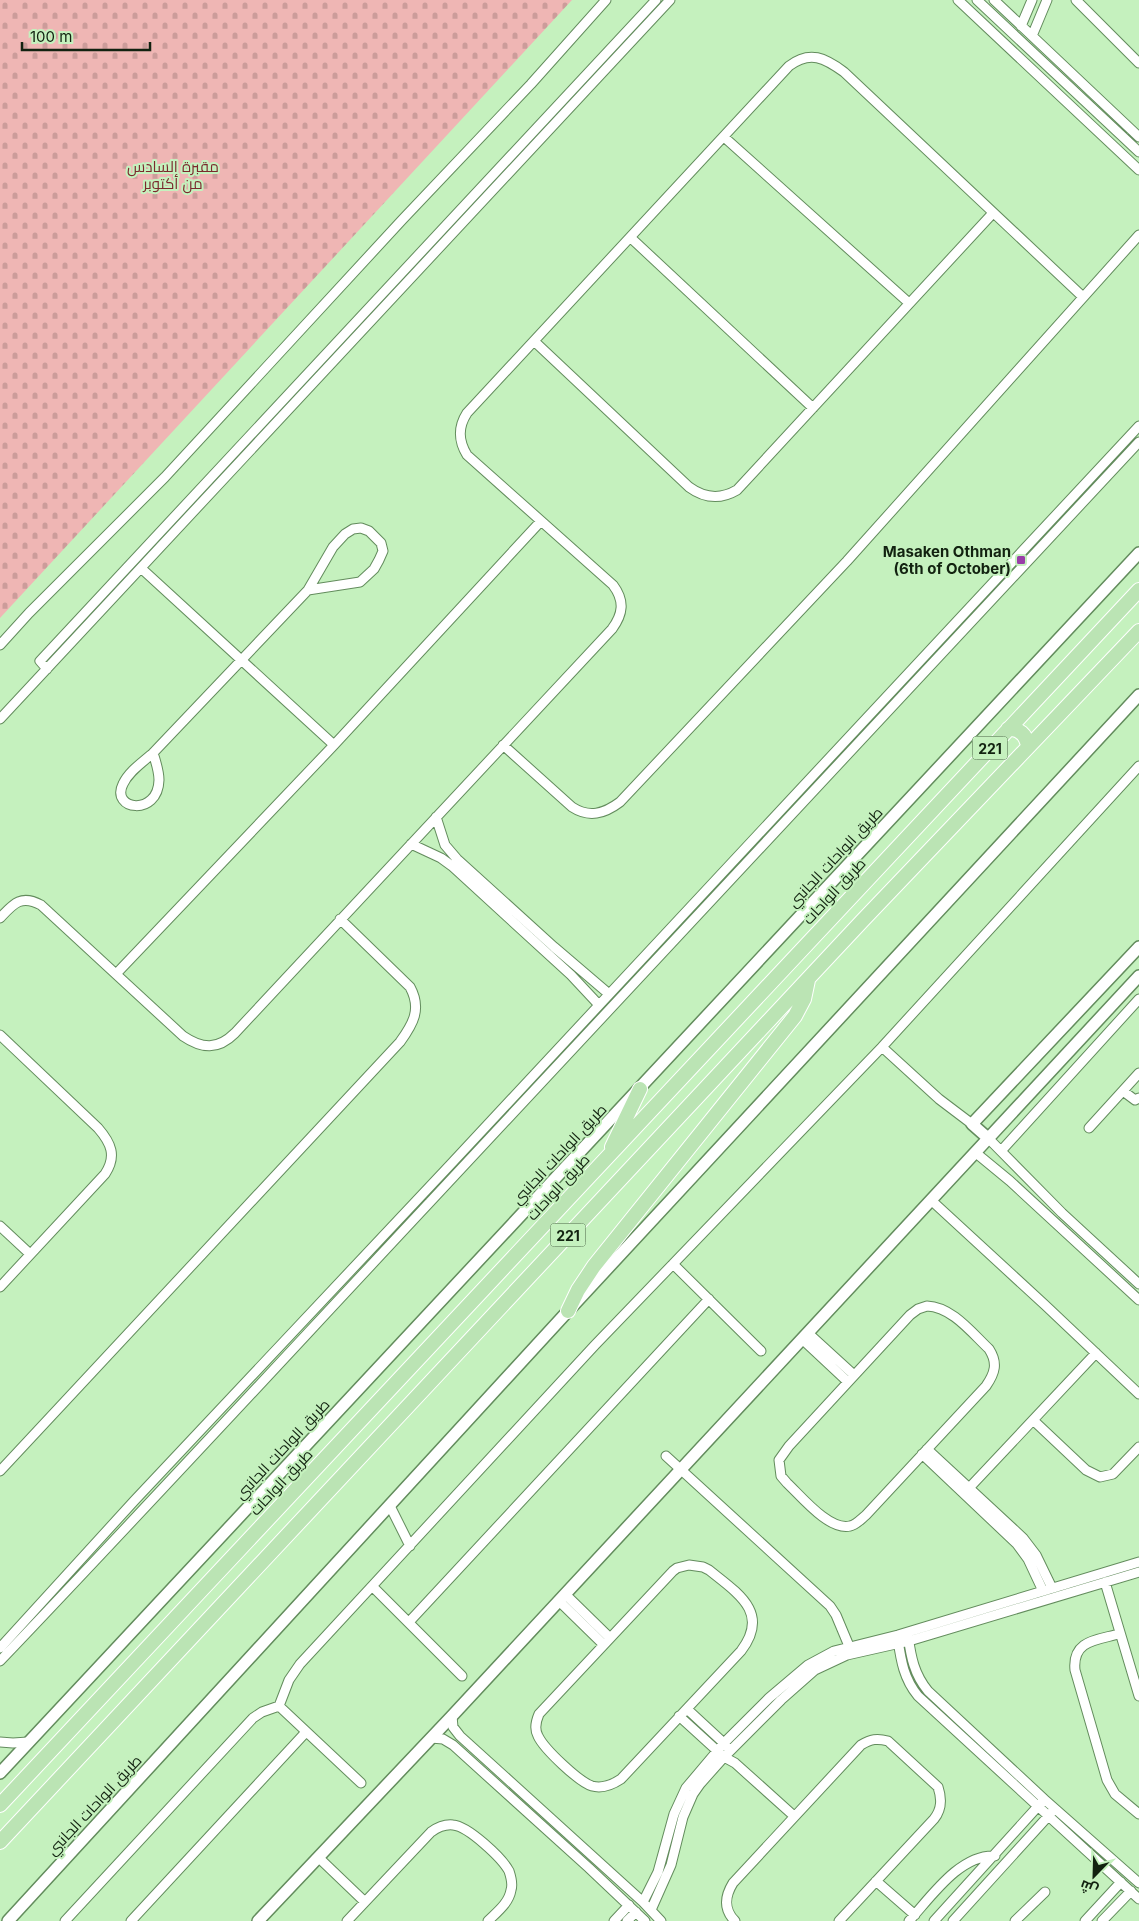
<svg xmlns="http://www.w3.org/2000/svg" width="1139" height="1921" viewBox="0 0 1139 1921" font-family="Inter,Cairo,sans-serif">
<style>
.cemetery{fill:url(#cemetery-stones)}
.lines{fill:none;stroke-linecap:round;stroke-linejoin:round}
.minor-casing{stroke:#638c5d;stroke-width:11}
.tertiary-casing{stroke:#638c5d;stroke-width:14}
.trunk-casing{stroke:#fff;stroke-width:16}
.minor{stroke:#fff;stroke-width:9}
.tertiary{stroke:#fff;stroke-width:11}
.trunk{stroke:#bbe4b4;stroke-width:14}
.poi-dot{fill:#993ea8;stroke:#c5f1be;stroke-width:2}
.labels{text-anchor:middle;dominant-baseline:central;stroke-width:4;stroke-linejoin:round;paint-order:stroke}
.shield{fill:#c5f1be;stroke:#486044;stroke-width:1}
.shield-label{font-size:14px;font-weight:bold;fill:#122210}
.park-label{font-size:15px;fill:#7a292d;stroke:#c5f1be}
.poi-label{font-size:15px;font-weight:bold;fill:#122210;stroke:#c5f1be;text-anchor:end}
.street-label{font-size:15px;fill:#122210;stroke:#c5f1be}
</style>
<defs>
<pattern id="cemetery-stones" width="16" height="16" patternUnits="userSpaceOnUse" patternTransform="scale(1.25)"><rect width="16" height="16" fill="#efb6b4"/><path d="M2 7V4a2 2 0 0 1 4 0v3zM10 15v-3a2 2 0 0 1 4 0v3z" fill="#cc9c9a"/></pattern>
</defs>
<rect width="100%" height="100%" fill="#c5f1be"/>
<path class="cemetery" d="M0 0H572L0 618Z"/>
<g class="lines">
<g class="minor-casing">
<path id="minor" d="M958 0 1139 170
M977 0 1139 152
M994 0 1139 137
M1076 0 1139 63
M1021 26 1032 0
M1032 36 1047 0
M724 137 909 303
M631 238 813 408
M534 341 689 487C704 498 720 500 737 490L993 213
M142 569 334 745
M0 645 29 613 165 477 402 220 531 84 606 0
M47 669 40 661 656 0
M0 719 670 0
M503 745 572 807C589 818 604 814 620 802L847 561 1139 235
M153 753C156 762 159 771 159 780 158 817 110 810 123 784 129 771 143 762 153 753L308 590 360 582 374 569 379 560 383 551 381 543 369 531 361 528 353 529 345 534 333 547 308 590
M436 817 445 845 457 859 554 947 609 994
M411 844 441 858 452 866 571 975 599 1005
M0 918C13 904 21 894 41 905L183 1036C202 1049 218 1050 235 1033L612 629C623 614 625 601 613 585L467 455C458 440 458 427 467 413L789 66C810 50 825 58 844 72L1083 297
M116 974 334 745 541 521
M0 1035 98 1128C111 1143 117 1156 105 1174L0 1287
M882 1047 939 1099 972 1124
M1123 1091 1135 1100 1139 1098
M1089 1128 1139 1073
M989 1139 1062 1213 1139 1284
M1001 1151 1139 999
M976 1153 1010 1181 1139 1300
M932 1201 1045 1305 1139 1394
M0 1226 30 1254
M673 1264 761 1351
M927 1306C952 1307 971 1332 989 1349 998 1363 995 1373 986 1386L866 1515C861 1519 856 1525 850 1526 829 1531 801 1496 787 1483L781 1476 779 1460 789 1446 910 1315 918 1309Z
M808 1333 854 1375
M802 1339 848 1382
M1033 1420 1086 1470 1100 1477 1113 1474 1139 1447
M927 1449 1023 1538 1036 1555 1052 1588
M922 1454 1017 1544 1028 1559 1043 1591
M666 1456 830 1606 836 1615 849 1646
M0 1471 400 1042C413 1024 422 1009 410 987L340 919
M970 1487 1096 1353
M390 1506 410 1546
M689 1565 703 1567 709 1570C739 1594 770 1613 741 1651L621 1779C612 1785 603 1789 592 1786 579 1782 544 1749 538 1736 534 1729 536 1721 539 1714L673 1571 677 1568Z
M1105 1582 1139 1696
M373 1587 462 1676
M565 1594 610 1638
M559 1601 603 1644
M409 1622 709 1299
M1119 1634C1097 1640 1072 1640 1075 1670L1107 1780 1115 1794 1139 1814
M908 1636C911 1657 914 1674 928 1691L1044 1799 1139 1883
M898 1640C901 1661 904 1679 918 1696L1139 1899
M0 1648 134 1501 450 1165 1139 426
M0 1661C145 1509 287 1355 430 1202 667 949 904 696 1139 442
M279 1706 361 1783
M687 1709 727 1746
M452 1716 453 1727 460 1736 643 1902 661 1921
M679 1716 724 1757 735 1763 794 1816
M431 1738 443 1739 453 1745 589 1868 645 1921
M0 1742 13 1743 28 1742
M318 1857 365 1902
M876 1881 915 1915
M643 1902 658 1872 674 1814 686 1788 724 1743 769 1698 808 1665 834 1651 898 1635 1139 1562
M651 1910 671 1865 683 1817 693 1794 700 1784 724 1757 781 1700 815 1670 847 1655 909 1641 1139 1572
M65 1921 253 1718 262 1712 279 1706 289 1680 300 1664 595 1345 882 1047 1139 766
M131 1921 306 1732
M347 1921 431 1832C438 1827 444 1824 453 1825 468 1826 502 1858 509 1871 511 1877 513 1884 511 1890 509 1903 497 1912 488 1921
M614 1921 629 1905
M627 1921 636 1912
M735 1921C723 1909 725 1896 733 1883L861 1745C871 1739 877 1738 888 1741L938 1787C942 1799 942 1809 934 1819L839 1921
M909 1921C931 1897 960 1854 995 1856
M934 1921 1041 1803
M953 1921 1052 1812
M1015 1921 1045 1892
M1085 1921 1121 1882
M1102 1921 1131 1891"/>
</g>
<g class="tertiary-casing">
<path id="tertiary" d="M989 1139 972 1124 1139 947
M0 1773 1139 553
M8 1921 568 1311 1139 695
M258 1921 452 1716 1139 976"/>
</g>
<g class="trunk-casing">
<path id="trunk" d="M1008 729C1019 728 1026 734 1028 746
M612 1147 640 1089
M568 1311 578 1290 594 1266 795 1016 804 999 808 980
M0 1805 1139 590
M0 1842 863 920 1139 631"/>
</g>
<use href="#minor" class="minor"/>
<use href="#tertiary" class="tertiary"/>
<use href="#trunk" class="trunk"/>
</g>
<rect class="poi-dot" x="1016" y="555" width="10" height="10" rx="2.5"/>
<g class="labels">
<g class="shield">
<rect x="972.5" y="736.5" width="35" height="23" rx="4"/>
<rect x="550.5" y="1223.5" width="35" height="23" rx="4"/>
</g>
<g class="shield-label">
<text x="990" y="748">221</text>
<text x="568" y="1235">221</text>
</g>
<g class="park-label">
<text x="173" y="166">مقبرة السادس<tspan x="173" dy="17">من أكتوبر</tspan></text>
</g>
<g class="poi-label">
<text x="1011" y="551">Masaken Othman<tspan x="1011" dy="17">(6th of October)</tspan></text>
</g>
<g class="street-label">
<text transform="translate(835 857) rotate(-47)">طريق الواحات الجانبي</text>
<text transform="translate(834 891) rotate(-47)">طريق الواحات</text>
<text transform="translate(559 1154) rotate(-47)">طريق الواحات الجانبي</text>
<text transform="translate(558 1187) rotate(-47)">طريق الواحات</text>
<text transform="translate(282 1449) rotate(-47)">طريق الواحات الجانبي</text>
<text transform="translate(281 1482) rotate(-47)">طريق الواحات</text>
<text transform="translate(94 1805) rotate(-47)">طريق الواحات الجانبي</text>
</g>
</g>
<g transform="translate(1094 1876) rotate(203)" stroke="#c5f1be" stroke-width="4" paint-order="stroke">
<path d="M0-4L9 19L0 12L-9 19Z" fill="#122210"/>
<text y="-8" font-size="14" font-weight="bold" text-anchor="middle" fill="#122210">ش</text>
</g>
<path d="M22 42v8h128v-8" fill="none" stroke="#122210" stroke-width="2.5"/>
<text x="30" y="42" font-size="15" fill="#122210" stroke="#c5f1be" stroke-width="4" paint-order="stroke">100 m</text>
</svg>
